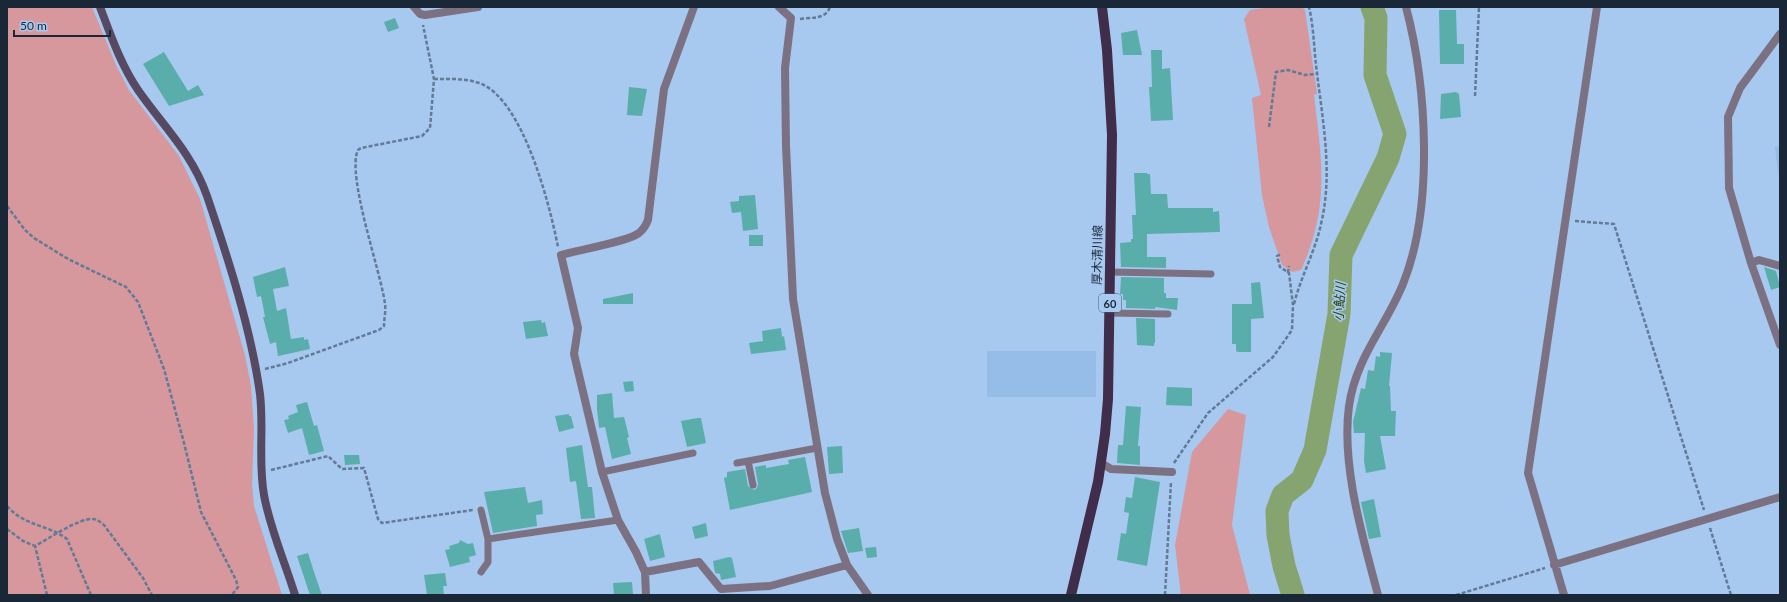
<svg xmlns="http://www.w3.org/2000/svg" width="1787" height="602" viewBox="0 0 1787 602" font-family="Lato,'Noto Sans JP',sans-serif">
<style>
.built{fill:#96bde8}
.green{fill:#d6979d}
.lines{fill:none;stroke-linecap:round;stroke-linejoin:round}
.river{stroke:#86a46f;stroke-width:23}
.building{fill:#59aeab}
.path{stroke:#637a96;stroke-width:2.5;stroke-dasharray:4 2;stroke-linecap:butt}
.lane{stroke:#7b7182;stroke-width:7}
.street{stroke:#7b7182;stroke-width:8}
.secondary{stroke:#584962;stroke-width:8}
.primary{stroke:#402d4b;stroke-width:10}
.labels{text-anchor:middle;dominant-baseline:central;stroke-width:3;stroke-linejoin:round;paint-order:stroke}
.shield{fill:#a7c8ef;stroke:#44576e;stroke-width:1}
.shield-label{font-size:11px;font-weight:bold;fill:#1a2736}
.street-label{font-size:12px;fill:#1a2736;stroke:#a7c8ef}
.water-label{font-size:13px;font-style:italic;fill:#284409;stroke:#a7c8ef}
</style>
<rect width="100%" height="100%" fill="#a7c8ef"/>
<path class="built" d="M1780 146V173L1778 174 1775 147Z
M987 351H1096V397H987Z"/>
<path class="green" d="M7 7H92L116 65 129 90 179 156 200 199 245 355 251 386 254 429 252 485 254 506 282 595H7Z
M1272 7H1302L1305 10 1317 94 1314 95C1322 161 1330 207 1301 270L1292 272 1282 265 1269 227 1262 195 1252 98 1261 95 1244 19 1250 10Z
M1228 409 1246 415 1232 525 1250 595H1181L1175 545 1192 452Z"/>
<g class="lines">
<path class="river" d="M1293 595 1284 566 1278 535 1277 511 1283 495 1302 480 1315 450 1339 314 1341 255 1388 158 1395 134 1375 75 1376 18 1372 7"/>
</g>
<path class="building" d="M1439 10H1456L1457 44H1464V64H1440Z
M395 18 399 28 388 32 384 22Z
M1137 30 1142 55H1123L1121 33Z
M1151 50H1162V69L1170 68 1173 120 1151 121 1149 87H1152Z
M164 52 188 91 198 85 204 95 169 106 143 64Z
M629 87 647 89 642 116 627 115Z
M1456 92 1459 94 1461 117 1440 119 1441 94Z
M1134 173H1147V174H1150L1151 194H1167L1168 208H1213V212L1219 211 1220 232 1147 234V257H1166V268L1121 267 1120 243 1131 242V239H1133L1132 215H1136Z
M755 195 758 229 743 231 741 212 732 213 730 202 739 201V196Z
M749 235H763V246H749Z
M285 267 289 286 273 289 277 311 286 308 291 339 304 337V340L308 339 310 349 278 356 276 342 270 344 263 317H265L261 296 257 297 253 277Z
M1764 267 1776 271 1780 287 1771 290Z
M1121 277 1164 278V293H1166V298H1178L1177 310 1155 307V309L1126 308V300H1123V294H1120Z
M1260 282 1264 318 1251 319V352H1238L1236 351V344H1232V304H1252L1251 283Z
M633 293V304H603V299Z
M1136 318 1155 319V343H1154V346L1137 345Z
M541 320 542 323 545 322 548 336 526 339 523 322Z
M781 328 782 337 784 336 786 350 751 354 749 343 763 341 762 331Z
M1380 352 1392 353 1389 386H1390L1391 411H1396L1395 436H1380L1386 469 1366 473 1364 461 1365 433H1354L1353 422 1361 388 1365 389 1368 370 1374 371 1376 356 1380 357Z
M633 381 634 391 625 392 623 382Z
M1167 387 1192 388V406L1166 405Z
M612 393 614 418 624 417 629 437 627 438 631 454 612 459 605 427 599 428 597 409V395Z
M307 402 314 426 317 425 324 451 309 455 302 428 288 433 284 420 289 419 288 416 298 412 296 405Z
M1126 406 1141 407 1138 446H1140V465L1117 463 1118 445H1123Z
M569 414V416H571L574 428 559 432 555 416Z
M698 418H701L706 443 687 447 681 421Z
M582 445 588 487H592L595 518 581 519 576 481 570 482 566 448Z
M842 446 843 473 829 474 827 447Z
M344 455H359L360 464 345 465Z
M805 457 812 492 730 510 724 478 727 477V472L745 469 748 486 754 490 757 488 758 484 755 467 766 465V468L789 464 788 460Z
M1135 477 1160 482 1147 566 1117 560 1121 533 1126 534 1129 513 1124 512 1126 497 1132 498Z
M525 487 528 503 542 500 543 514 536 515 537 526 493 533 484 492Z
M1374 499 1381 537 1369 539 1361 502Z
M706 523 708 536 695 539 692 527Z
M859 528 863 551 848 553 841 531Z
M660 534 665 557 650 561 644 539Z
M460 540 468 544 473 543 476 555 469 557 470 562 450 567 445 550 450 549 449 546 459 543Z
M876 547 877 557 867 558 865 548Z
M308 553 315 575 322 595H310L297 556Z
M729 557 732 558 736 577 721 580 720 574 715 573 713 561Z
M445 573 447 586H443L444 595H427L424 575Z
M632 582 633 595H614L613 583Z"/>
<g class="lines">
<path class="path" d="M800 19C812 17 825 20 830 7
M434 79C449 79 465 78 479 83 523 98 550 206 558 247
M1475 96 1479 7
M1269 127 1276 72 1288 70 1305 75 1317 74
M7 206 25 230 34 238 68 259 126 287 138 302 164 369 184 443 201 512 236 580 238 587 232 595
M1575 221 1614 224 1704 510
M1288 273 1289 266
M1294 304C1301 276 1315 252 1321 224 1333 174 1323 123 1317 73 1314 52 1314 28 1309 7
M265 369 288 363 379 330 384 326C384 319 386 311 385 304 381 272 346 175 358 150L361 148 422 136 430 128 434 79 423 25
M1174 463 1208 413 1273 357 1292 330 1293 305 1289 273 1280 267 1277 256 1281 254
M271 470 328 456 342 469 364 468 378 519 382 523 473 510
M7 506C24 526 49 525 67 539L91 595
M1710 528 1731 595
M7 529 23 541 35 546
M47 595 35 546C48 539 79 518 93 519 97 519 100 522 104 525L143 578 152 595
M1165 595 1171 482
M1456 595 1545 568"/>
<path class="lane" d="M1110 272 1211 274
M1109 313 1168 314
M748 461 753 485
M737 463 817 448
M602 472 693 453
M481 510 488 539V562L481 572
M488 539 618 520"/>
<path class="street" d="M414 7 420 14 425 15 478 7
M779 7 791 18 785 68 786 146 793 299 825 493 837 539 847 565 868 595
M1780 34 1740 88 1728 117 1729 188 1751 263 1780 345
M1751 263 1759 260 1780 266
M1101 463 1111 469 1172 472
M1554 565 1780 497
M645 572 699 562 721 589 770 586 847 565
M646 595 645 572 636 552 618 520 602 472 574 354 578 328 561 255C578 250 627 242 639 233 644 229 646 225 648 220L664 89 694 7
M1378 595C1363 538 1341 466 1349 406 1356 357 1385 328 1403 284 1434 207 1427 87 1406 7
M1564 595 1528 473 1597 7"/>
<path class="secondary" d="M100 7C111 36 121 65 138 90 163 126 192 153 207 196 228 258 251 329 260 394 264 428 258 462 264 495 270 529 285 562 295 595"/>
<path class="primary" d="M1071 595 1098 482 1105 434 1108 399 1112 135 1107 50 1102 7"/>
</g>
<g class="labels">
<rect class="shield" x="1099" y="294" width="22" height="18" rx="3"/>
<g class="shield-label">
<text x="1110" y="303">60</text>
</g>
<g class="street-label">
<text transform="translate(1097 255) rotate(-89)">厚木清川線</text>
</g>
<g class="water-label">
<text transform="translate(1339 302) rotate(-86)">小鮎川</text>
</g>
</g>
<rect width="1787" height="602" fill="none" stroke="#1a2736" stroke-width="16"/>
<path d="M14 30v6h96v-6" fill="none" stroke="#1a2736" stroke-width="2"/>
<text x="20" y="30" font-size="12" fill="#1a2736" stroke="#a7c8ef" stroke-width="3" paint-order="stroke">50 m</text>
</svg>
